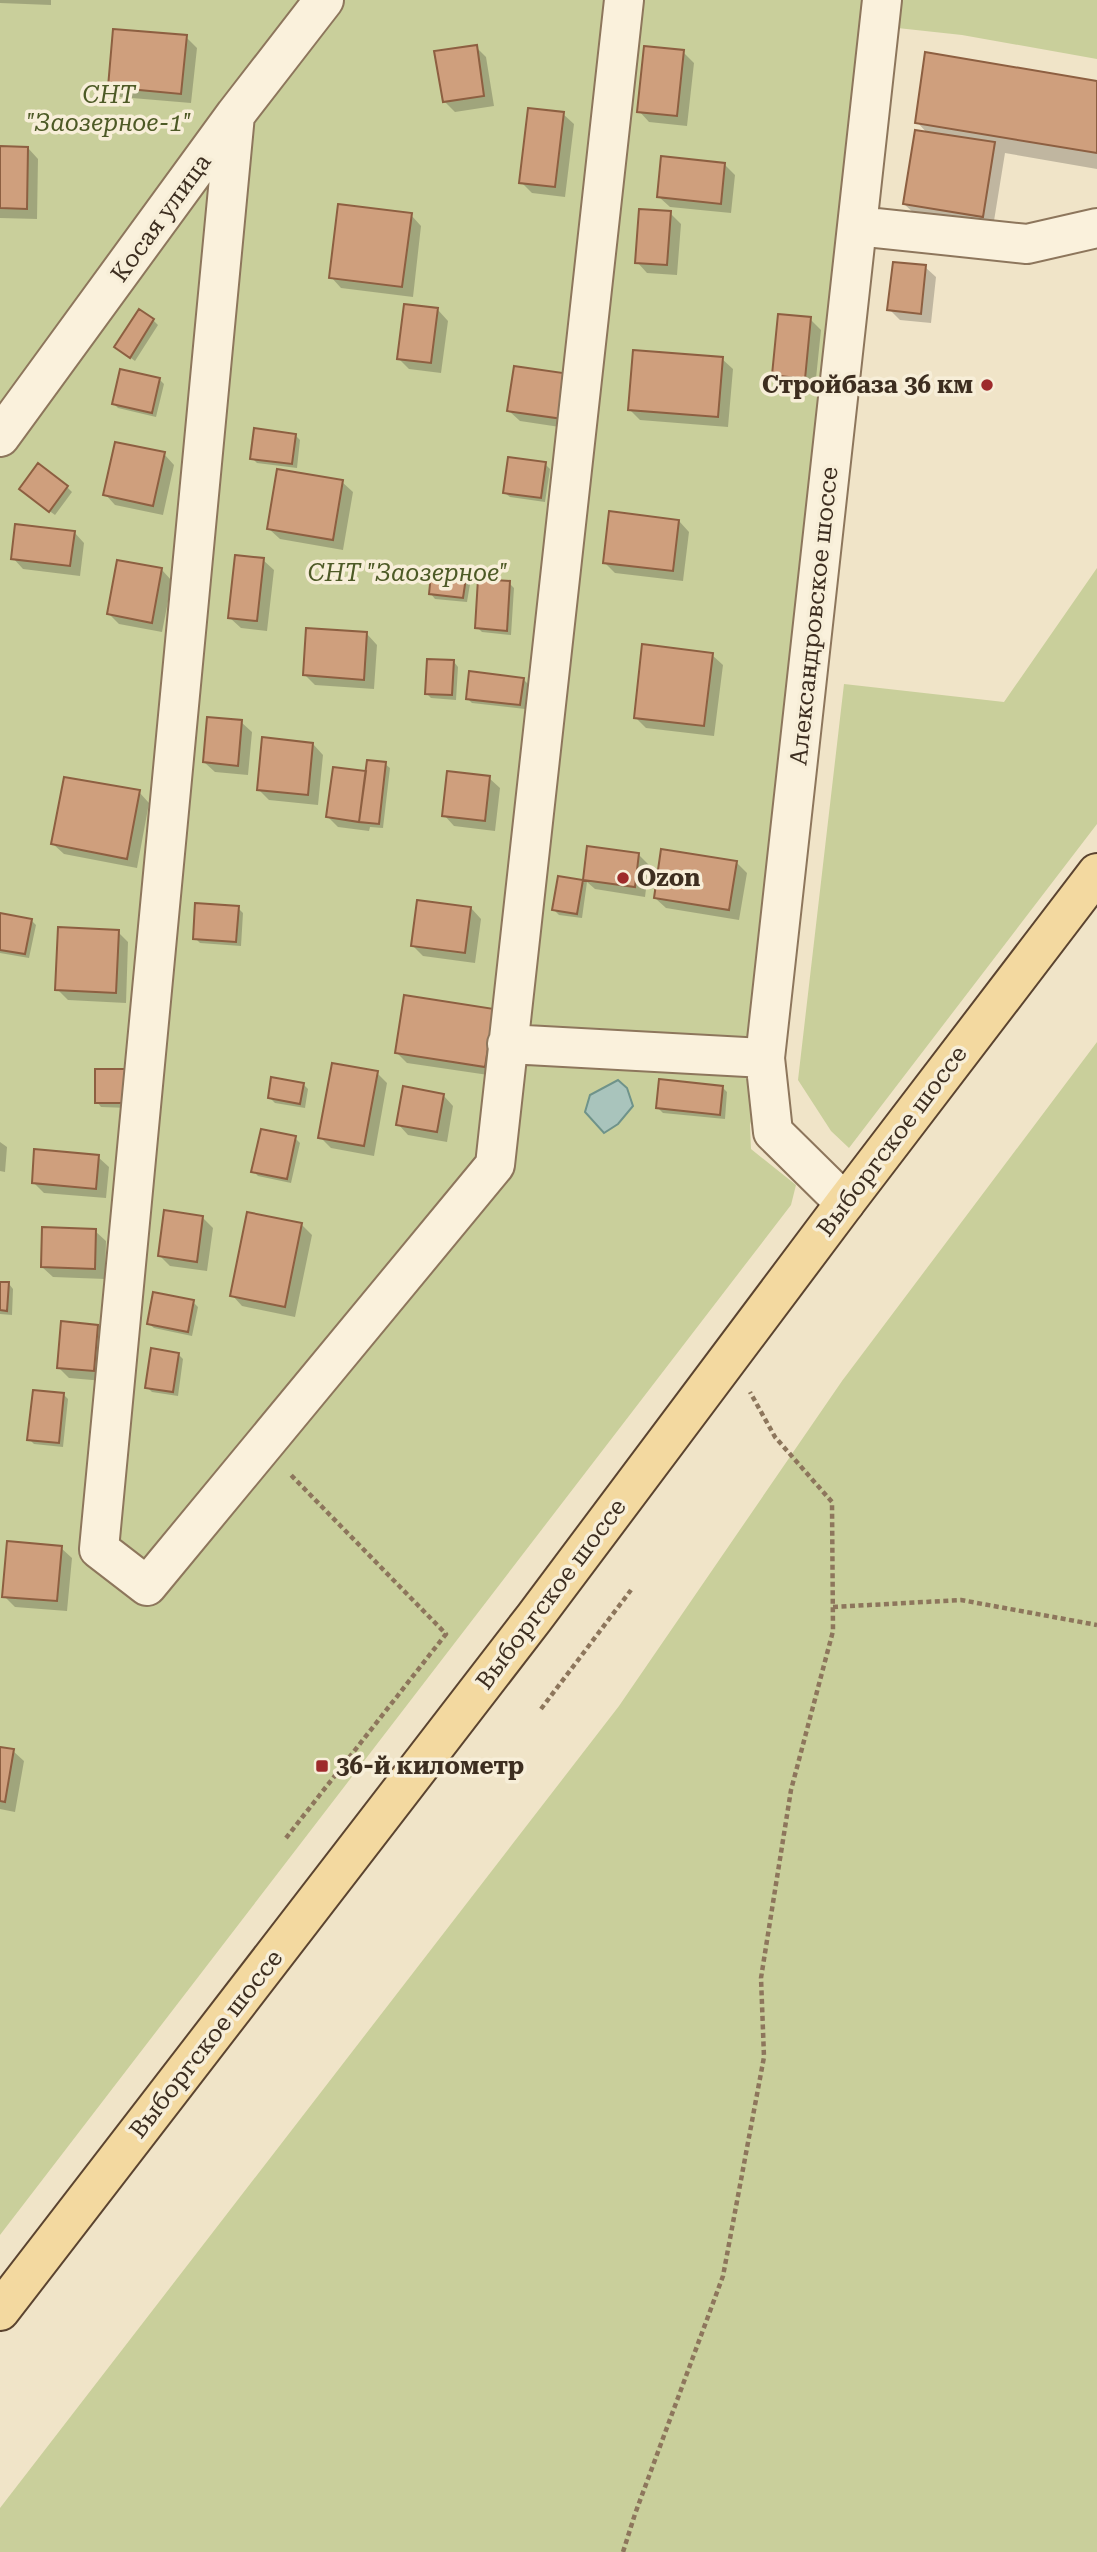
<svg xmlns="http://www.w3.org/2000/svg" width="1097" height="2552" viewBox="0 0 1097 2552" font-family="'Roboto Serif',serif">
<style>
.green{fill:#c9cf9b}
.water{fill:#a9c4bc;stroke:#6f938a;stroke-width:2}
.shadow{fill:#0003}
.building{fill:#cf9f7d;stroke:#8d5f41;stroke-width:2}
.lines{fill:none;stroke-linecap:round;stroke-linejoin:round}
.minor-casing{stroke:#8d765c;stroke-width:42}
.major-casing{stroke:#5b4430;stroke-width:42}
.path{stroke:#8d765c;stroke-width:4.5;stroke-dasharray:5 3.5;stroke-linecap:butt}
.minor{stroke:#faf1dc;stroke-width:38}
.major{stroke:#f3d9a0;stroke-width:38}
.poi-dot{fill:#9e2a2b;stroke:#f7eed8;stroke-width:2.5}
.labels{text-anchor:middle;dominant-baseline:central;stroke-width:7;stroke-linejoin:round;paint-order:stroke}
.park-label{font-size:24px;font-style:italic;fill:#4d5a26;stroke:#f7eed8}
.street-label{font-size:24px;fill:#3d2e20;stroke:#f7eed8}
.poi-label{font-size:24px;font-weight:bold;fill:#3d2e20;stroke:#f7eed8;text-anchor:start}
</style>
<rect width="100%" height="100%" fill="#f0e4c8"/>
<path class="green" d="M0 0H1097V59L962 35 879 26 766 1064 750 1125 751 1149 796 1185 791 1205 0 2235Z
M1097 568V824L849 1148 831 1131 798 1080 844 684 1004 702Z
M1097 1042V2552H0V2508L619 1706 842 1381Z"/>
<path class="water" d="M618 1080 627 1088 633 1106 618 1124 604 1133 585 1112 590 1095Z"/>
<path class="shadow" d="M0 0H51V5L0 3Z
M186 37 197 48 191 103 120 97 110 86Z
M476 47 486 57 494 106 455 112 444 101Z
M683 52 694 63 687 126 649 122 639 111Z
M1097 83V169L1005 153 993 227 915 214 904 204 928 134 917 122Z
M563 114 574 124 565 197 532 193 521 182Z
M0 148H28L38 159 37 219 0 218Z
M724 164 735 175 731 213 670 207 659 197Z
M670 213 681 224 677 275 647 273 637 262Z
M411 215 421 226 413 297 341 288 331 277Z
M925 267 936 277 931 323 900 320 889 309Z
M438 310 448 321 441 373 409 369 399 359Z
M810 319 821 330 815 388 784 385 773 375Z
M153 320 158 325 135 361 116 347Z
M722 359 733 369 728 427 640 420 630 410Z
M569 376 573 429 520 421 509 411Z
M159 379 164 384 156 417 118 408 114 404Z
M295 435 300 440 297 468 257 463 252 458Z
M164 454 174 465 163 515 115 505 105 494Z
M545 464 550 469 545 502 510 497 505 493Z
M342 482 353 492 343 550 280 539 269 529Z
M67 487 72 492 55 515 26 494Z
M679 521 689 532 683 581 615 573 604 562Z
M74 532 84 543 80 576 23 569 13 558Z
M263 560 274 570 267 631 241 628 230 618Z
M162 570 172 581 162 632 119 624 108 613Z
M465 579 470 584 467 602 435 599 431 594Z
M509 583 514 588 511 635 482 632 477 627Z
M367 634 377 645 374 689 315 685 304 674Z
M712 655 723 665 714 736 646 728 635 717Z
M454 662 458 667 456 700 431 698 426 693Z
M523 679 528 684 525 709 472 703 467 698Z
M241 722 252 732 248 775 215 772 204 762Z
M313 744 323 755 318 805 269 800 258 789Z
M385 764 390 768 383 828 370 827 369 831 338 827 327 816 367 773Z
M489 778 500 788 495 831 454 826 444 815Z
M139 792 149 803 137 868 64 854 53 844Z
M588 848 639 855 649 865 645 897 595 889 587 882 582 918 559 915 554 910 582 881 584 883Z
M736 862 747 873 739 920 666 908 655 898Z
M238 908 243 913 241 946 200 943 195 938Z
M471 908 481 919 475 963 423 956 413 946Z
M0 915 31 920 36 925 29 958 0 953Z
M118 932 128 942 126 1003 68 1000 57 989Z
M493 1010 495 1076 407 1063 397 1053Z
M97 1071 129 1108 101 1107 97 1102Z
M377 1073 387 1083 374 1156 331 1148 320 1137Z
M303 1084 308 1089 305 1108 275 1103 270 1098Z
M722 1087 727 1092 725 1119 663 1113 658 1108Z
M443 1095 453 1106 447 1142 408 1135 398 1124Z
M295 1138 300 1143 291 1183 258 1176 253 1171Z
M0 1142 7 1147 5 1172 0 1171Z
M98 1157 109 1167 106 1198 44 1193 33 1182Z
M202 1217 213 1228 207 1271 170 1266 160 1256Z
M302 1225 312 1235 295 1317 242 1306 232 1295Z
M95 1231 106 1241 105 1279 53 1277 42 1267Z
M0 1283 9 1284 13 1289 12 1315 0 1314Z
M193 1302 198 1307 192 1336 154 1328 149 1324Z
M97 1326 108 1337 104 1381 69 1378 59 1368Z
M178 1354 183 1359 178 1396 152 1392 147 1387Z
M63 1394 68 1399 63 1447 34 1444 29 1439Z
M61 1548 72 1558 67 1611 15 1607 4 1596Z
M0 1749 13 1751 24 1761 15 1812 0 1809Z"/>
<path class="building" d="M113 29 187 35 181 94 108 87Z
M477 45 484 96 443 102 434 51Z
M644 46 684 50 677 116 637 112Z
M925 52 1097 81V153L915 123Z
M528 108 564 112 555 187 519 183Z
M915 130 995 142 983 217 903 204Z
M0 146 28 147 27 209 0 208Z
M661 156 725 163 721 204 657 197Z
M338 204 412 213 402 287 329 278Z
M639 209 671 211 667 265 635 263Z
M893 262 926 265 921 314 887 310Z
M404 304 438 308 431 363 397 359Z
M139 309 154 319 130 358 114 347Z
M778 314 811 317 805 379 772 375Z
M633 350 723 357 718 417 628 410Z
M514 366 570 374 563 419 507 411Z
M120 369 160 378 152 413 112 404Z
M254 428 296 434 292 464 250 459Z
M115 442 165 452 153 506 103 495Z
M508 457 546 462 541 498 503 493Z
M38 463 68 486 49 512 19 489Z
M277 469 343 480 333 540 267 529Z
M609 511 679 520 673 571 603 563Z
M15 524 75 531 70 566 11 559Z
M235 555 264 558 257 621 228 618Z
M117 560 162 568 152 623 107 614Z
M431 574 466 578 463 598 429 594Z
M478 579 510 581 507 631 475 628Z
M306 628 367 632 364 680 303 675Z
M642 644 713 653 704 726 634 718Z
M427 659 454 660 452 695 425 694Z
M469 671 524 678 520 705 466 699Z
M207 717 242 720 238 766 203 762Z
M262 737 313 743 308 795 257 790Z
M367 760 386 762 379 824 359 822Z
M333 767 366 771 359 822 326 817Z
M447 771 490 776 485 821 442 816Z
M64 777 140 790 127 859 51 844Z
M587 846 639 853 635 887 583 880Z
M661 849 737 861 729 910 654 898Z
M558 876 583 880 577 914 552 910Z
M417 900 471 907 465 953 411 946Z
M195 903 239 906 236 942 193 939Z
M0 913 32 919 25 954 0 950Z
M58 927 119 930 116 993 55 990Z
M404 995 494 1009 485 1067 395 1053Z
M332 1063 378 1071 364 1146 318 1138Z
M95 1069H125V1103H95Z
M271 1077 304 1083 300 1104 268 1098Z
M659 1079 723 1086 720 1115 656 1108Z
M403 1086 444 1094 437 1132 396 1125Z
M261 1129 296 1136 287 1179 251 1172Z
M34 1149 99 1155 96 1189 32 1183Z
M164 1210 203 1216 197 1262 158 1256Z
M247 1212 302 1223 285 1307 230 1296Z
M42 1227 96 1229 95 1269 41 1267Z
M0 1282H9L7 1311 0 1310Z
M153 1292 194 1300 188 1332 147 1324Z
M61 1321 98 1325 94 1371 57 1368Z
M151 1348 179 1353 173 1392 145 1388Z
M33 1390 64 1393 59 1443 27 1440Z
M7 1541 62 1546 57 1601 2 1597Z
M0 1747 14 1749 5 1802 0 1801Z"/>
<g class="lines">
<g class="minor-casing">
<path id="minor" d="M235 115 99 1549 147 1586 495 1165 624 0
M857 226 1027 244 1097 228
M0 437 235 115 324 0
M507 1044 765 1058
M845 1203 773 1132 765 1058 882 0"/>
</g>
<g class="major-casing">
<path id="major" d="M0 2311 534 1618 845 1203 1097 873"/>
</g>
<path class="path" d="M833 1607 961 1600 1097 1625
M541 1709 631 1590
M286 1838 446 1634 290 1474
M623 2552 635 2514 723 2276 764 2057 761 1978 791 1790 833 1631 832 1502 775 1437 750 1392"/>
<use href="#minor" class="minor"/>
<use href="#major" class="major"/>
</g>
<g class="poi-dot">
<circle cx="987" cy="385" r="7"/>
<circle cx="623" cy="878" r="7"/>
<rect x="315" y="1759" width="14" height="14" rx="3.5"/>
</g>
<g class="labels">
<g class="park-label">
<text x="109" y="95">СНТ<tspan x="109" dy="28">"Заозерное-1"</tspan></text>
<text x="408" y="573">СНТ "Заозерное"</text>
</g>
<g class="street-label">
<text transform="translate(161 218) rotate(-54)">Косая улица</text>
<text transform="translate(814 616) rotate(-84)">Александровское шоссе</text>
<text transform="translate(892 1141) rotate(-53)">Выборгское шоссе</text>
<text transform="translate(551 1594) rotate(-53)">Выборгское шоссе</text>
<text transform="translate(206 2044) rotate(-52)">Выборгское шоссе</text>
</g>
<g class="poi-label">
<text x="973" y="385" text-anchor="end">Стройбаза 36 км</text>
<text x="637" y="878">Ozon</text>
<text x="336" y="1766">36-й километр</text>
</g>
</g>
</svg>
